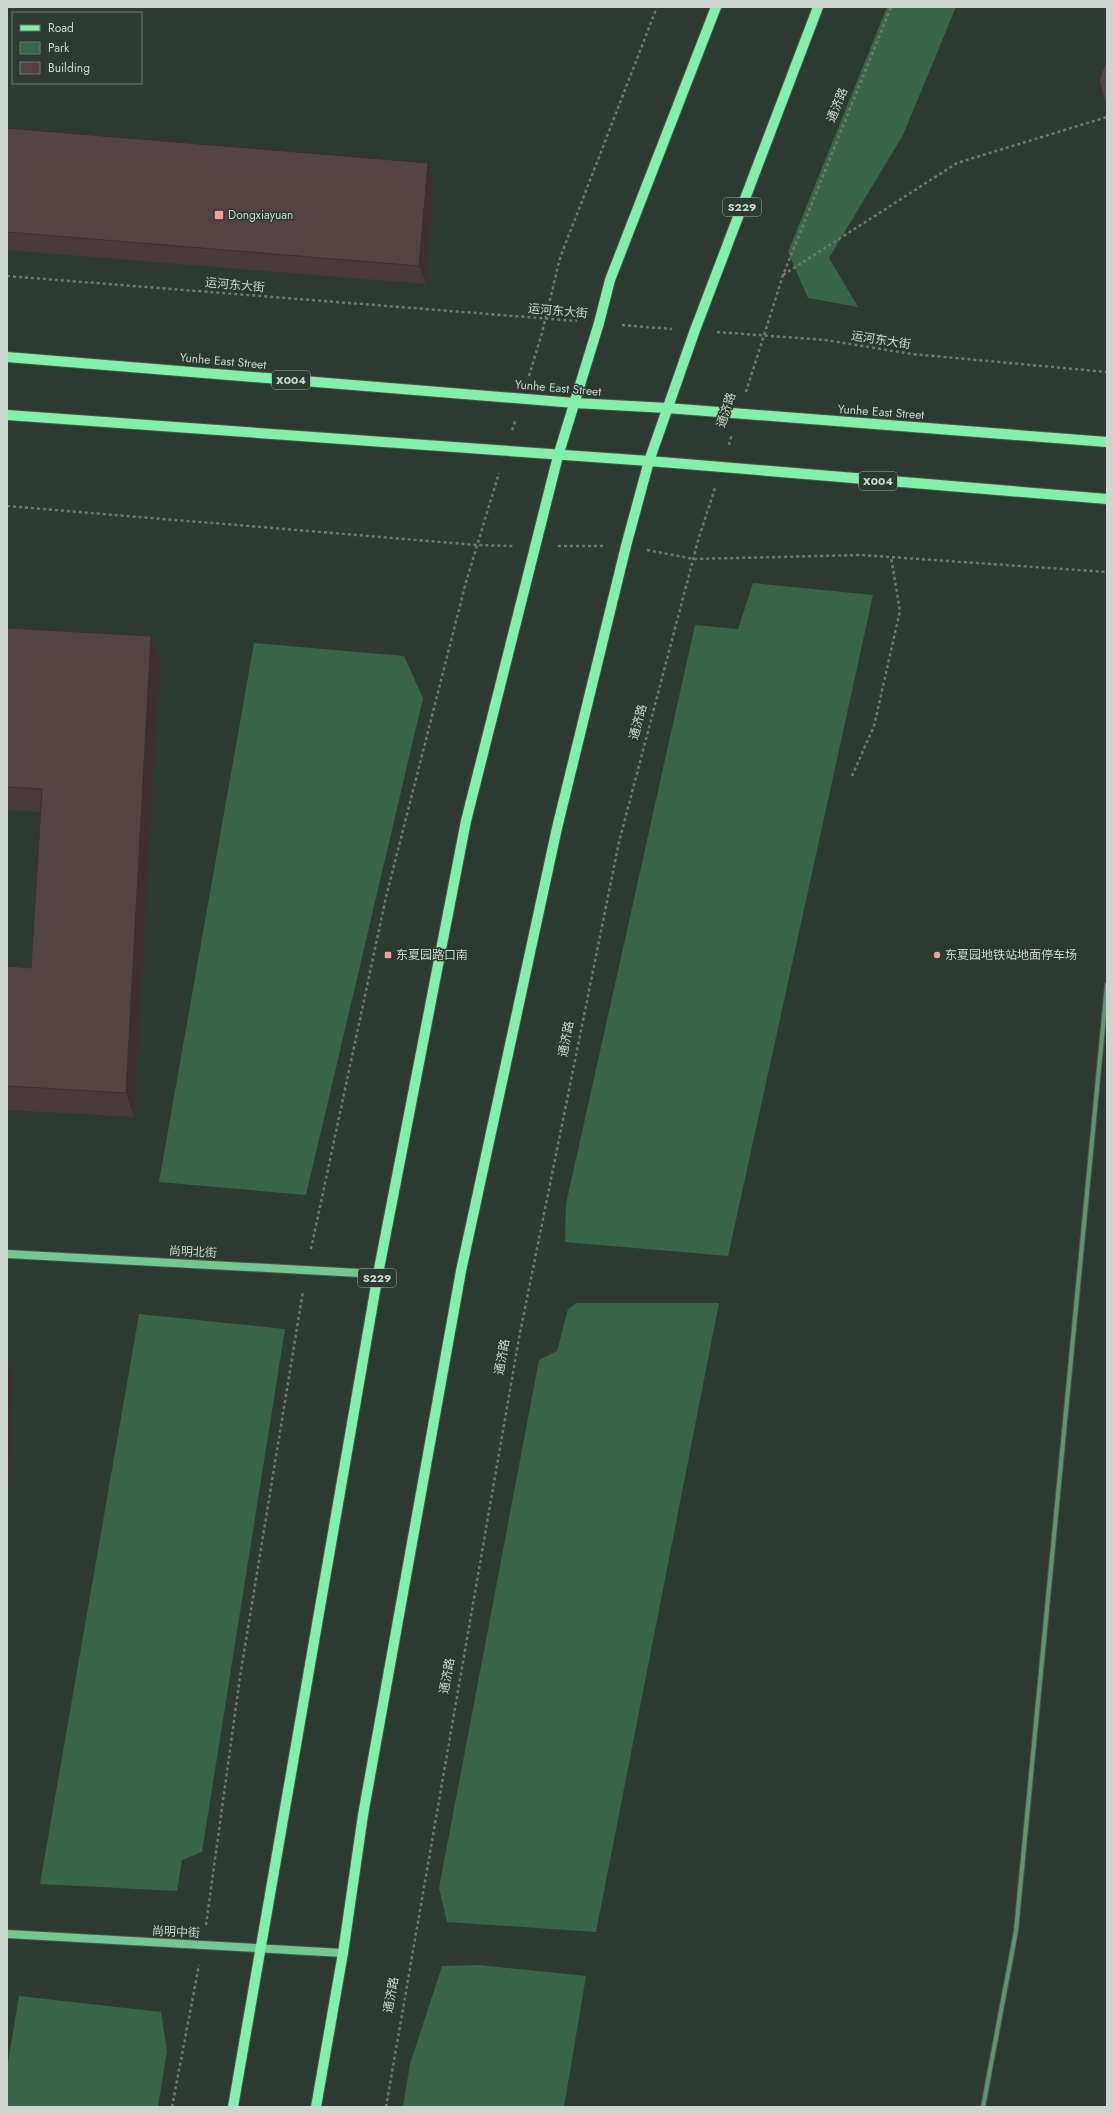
<svg xmlns="http://www.w3.org/2000/svg" width="1114" height="2114" viewBox="0 0 1114 2114" font-family="Jost,'Noto Sans SC',sans-serif">
<style>
.green{fill:#396549}
.lines{fill:none;stroke-linecap:round;stroke-linejoin:round}
.street-casing{stroke:#4a564d;stroke-width:6}
.secondary-casing{stroke:#4a564d;stroke-width:10}
.primary-casing{stroke:#4a564d;stroke-width:12}
.path{stroke:#6f7a72;stroke-width:2.5;stroke-dasharray:3 3;stroke-linecap:butt}
.street{stroke:#619372;stroke-width:4}
.secondary{stroke:#75c792;stroke-width:8}
.primary{stroke:#83efab;stroke-width:10}
.wall{fill:#483a3a}
.shaded-wall{fill:#3b2f2f}
.building{fill:#544343;stroke:#3b2f2f}
.poi-dot{fill:#f59b9b;stroke:#2d3a31;stroke-width:1.5}
.labels{text-anchor:middle;dominant-baseline:central;stroke-width:3;stroke-linejoin:round;paint-order:stroke}
.shield{fill:#2d3a31;stroke:#9da6a0;stroke-width:1}
.shield-label{font-size:11px;font-weight:bold;fill:#cdd5cf}
.street-label{font-size:12px;fill:#cdd5cf;stroke:#2d3a31}
.poi-label{font-size:12px;fill:#cdd5cf;stroke:#2d3a31;text-anchor:start}
</style>
<rect width="100%" height="100%" fill="#2d3a31"/>
<path class="green" d="M887 7H956L903 135 829 258 858 307 808 298 788 252Z
M753 583 873 595 728 1256 565 1242 566 1204 695 625 738 629Z
M254 643 404 656 423 698 306 1195 159 1182Z
M577 1303H719L596 1932 447 1922 439 1888 539 1360 557 1351 568 1309Z
M139 1314 285 1329 202 1852 182 1860 177 1891 40 1884Z
M479 1965 586 1976 564 2107H403L410 2064 442 1966Z
M19 1996 161 2012 167 2051 158 2107H7V2068Z"/>
<g class="lines">
<g class="street-casing">
<path id="street" d="M983 2107 1016 1931 1107 985"/>
</g>
<g class="secondary-casing">
<path id="secondary" d="M7 1254 378 1274
M7 1934 343 1953"/>
</g>
<g class="primary-casing">
<path id="primary" d="M7 357 575 403 667 408 1107 442
M7 415 649 461 1107 499
M233 2107 378 1274 466 821 558 456 599 323 610 280 716 7
M316 2107 343 1953 363 1815 461 1271 557 828 626 546 649 461 695 330 818 7"/>
</g>
<path class="path" d="M783 275 957 163 1107 117
M7 276 577 321
M622 325 672 329
M717 332 825 340 912 354 1107 372
M529 376 542 333 560 258 657 7
M746 392 783 275 891 7
M512 430 516 419
M729 445 732 434
M7 506 477 545 513 546
M558 546H603
M647 550 694 559 861 555 1107 572
M852 776 874 726 900 611 891 557
M311 1249 386 897 466 582 499 473
M206 1925 240 1677 303 1291
M172 2107 199 1965
M386 2107 519 1338 619 842 699 537 715 488"/>
<use href="#street" class="street"/>
<use href="#secondary" class="secondary"/>
<use href="#primary" class="primary"/>
</g>
<path class="wall" d="M7 128 434 181 426 284 7 250Z
M7 628 151 636 160 661 134 1117 7 1110V966L31 968 41 812 7 810Z"/>
<path class="shaded-wall" d="M428 163 434 181 426 284 419 266Z
M151 636 160 661 134 1117 126 1093Z
M7 1359 13 1376 7 1506Z"/>
<path class="building" d="M1107 59V109L1099 80Z
M7 128 428 163 419 266 7 232Z
M7 628 151 636 126 1093 7 1086V966L31 968 42 789 7 787Z"/>
<g class="poi-dot">
<rect x="214" y="210" width="10" height="10" rx="2"/>
<rect x="384" y="951" width="8" height="8" rx="2"/>
<circle cx="937" cy="955" r="4"/>
</g>
<g class="labels">
<g class="shield">
<rect x="723" y="198" width="38" height="18" rx="3"/>
<rect x="272" y="371" width="38" height="18" rx="3"/>
<rect x="859" y="472" width="38" height="18" rx="3"/>
<rect x="358" y="1269" width="38" height="18" rx="3"/>
</g>
<g class="shield-label">
<text x="742" y="207">S229</text>
<text x="291" y="380">X004</text>
<text x="878" y="481">X004</text>
<text x="377" y="1278">S229</text>
</g>
<g class="street-label">
<text transform="translate(837 105) rotate(-68)">通济路</text>
<text transform="translate(235 285) rotate(5)">运河东大街</text>
<text transform="translate(558 311) rotate(5)">运河东大街</text>
<text transform="translate(881 340) rotate(9)">运河东大街</text>
<text transform="translate(223 361) rotate(5)">Yunhe East Street</text>
<text transform="translate(558 388) rotate(5)">Yunhe East Street</text>
<text transform="translate(726 410) rotate(-72)">通济路</text>
<text transform="translate(881 412) rotate(4)">Yunhe East Street</text>
<text transform="translate(638 722) rotate(-75)">通济路</text>
<text transform="translate(566 1039) rotate(-79)">通济路</text>
<text transform="translate(193 1252) rotate(3)">尚明北街</text>
<text transform="translate(502 1357) rotate(-80)">通济路</text>
<text transform="translate(447 1676) rotate(-80)">通济路</text>
<text transform="translate(176 1932) rotate(3)">尚明中街</text>
<text transform="translate(391 1995) rotate(-80)">通济路</text>
</g>
<g class="poi-label">
<text x="228" y="215">Dongxiayuan</text>
<text x="396" y="955">东夏园路口南</text>
<text x="945" y="955">东夏园地铁站地面停车场</text>
</g>
</g>
<rect width="1114" height="2114" fill="none" stroke="#cdd5cf" stroke-width="16"/>
<rect x="12" y="12" width="130" height="72" fill="#2d3a31" stroke="#6d7870"/>
<rect x="20" y="25" width="20" height="6" fill="#83efab" stroke="#6d7870"/>
<text x="48" y="32" font-size="12" fill="#cdd5cf">Road</text>
<rect x="20" y="42" width="20" height="12" fill="#396549" stroke="#6d7870"/>
<text x="48" y="52" font-size="12" fill="#cdd5cf">Park</text>
<rect x="20" y="62" width="20" height="12" fill="#544343" stroke="#6d7870"/>
<text x="48" y="72" font-size="12" fill="#cdd5cf">Building</text>
</svg>
